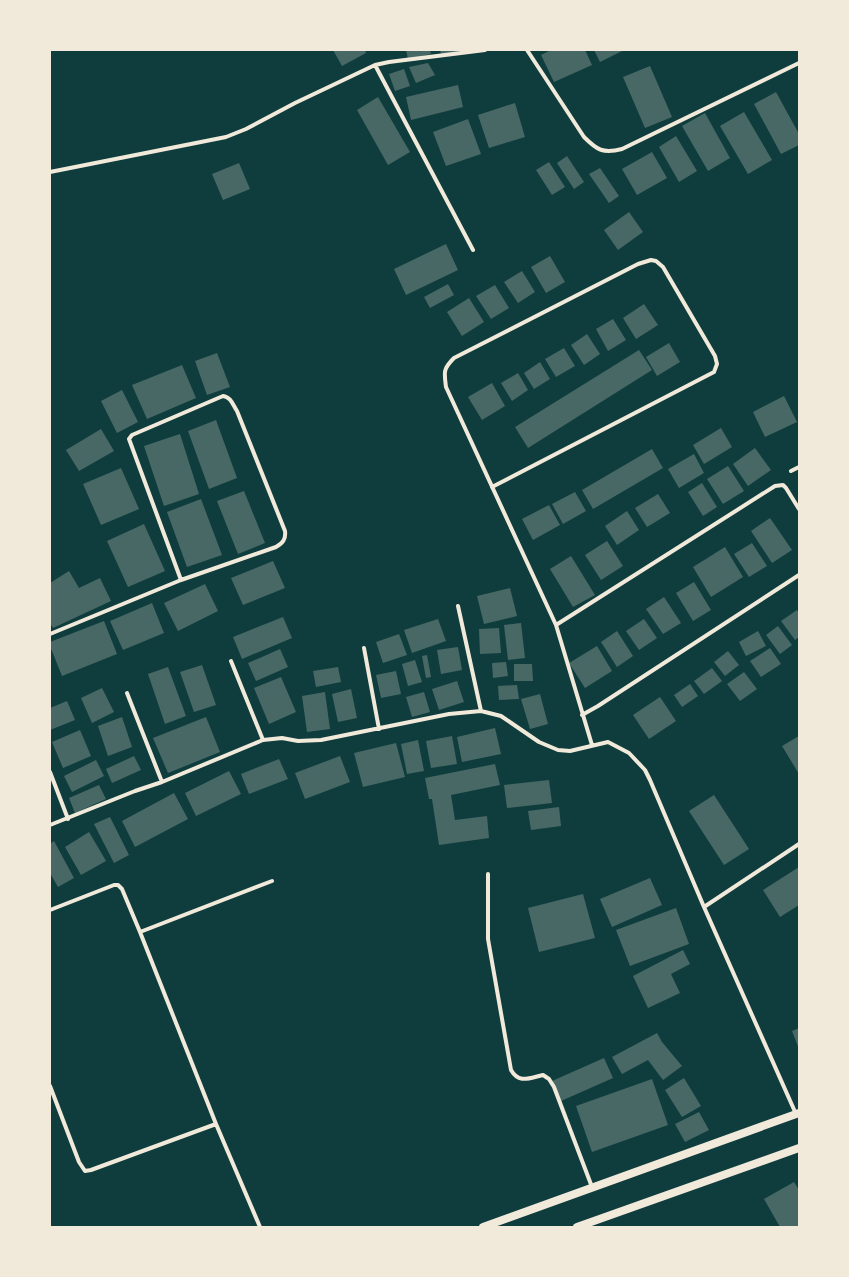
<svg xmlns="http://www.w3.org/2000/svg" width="849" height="1277" viewBox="0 0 849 1277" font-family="'Asap Condensed',sans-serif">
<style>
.building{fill:#486865}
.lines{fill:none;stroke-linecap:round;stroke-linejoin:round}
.minor{stroke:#f1e9da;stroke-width:4}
.secondary{stroke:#f1e9da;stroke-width:8}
</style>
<rect width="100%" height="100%" fill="#0f3d3e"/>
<path class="building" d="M333 50H365L366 53 342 66Z
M406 50H430L431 54 408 59Z
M440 50H458V52L441 54Z
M551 50H585L592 65 554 82 541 55Z
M594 50H624L600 62Z
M428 63 435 75 416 83 409 67Z
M650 66 672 117 645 128 623 77Z
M404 69 410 86 395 91 389 74Z
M458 85 463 107 411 120 406 97Z
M776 92 799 134V145L781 154 754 104Z
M378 97 410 152 388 165 357 110Z
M515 103 525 137 489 148 478 115Z
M744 112 772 160 748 174 720 126Z
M705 113 730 158 708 171 682 126Z
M468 119 481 154 446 166 433 132Z
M676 136 697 171 679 182 659 147Z
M652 152 667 178 637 195 622 169Z
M567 156 584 182 574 189 557 163Z
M549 162 565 187 552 195 536 170Z
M239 163 250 189 223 200 212 174Z
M600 168 619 196 609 203 589 174Z
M629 212 643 232 618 250 604 230Z
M446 244 458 270 406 295 394 269Z
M550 256 565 282 546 293 531 267Z
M522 271 535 292 518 303 504 282Z
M448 284 454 295 430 308 424 297Z
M495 285 509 308 491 319 476 296Z
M469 298 484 322 462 336 447 312Z
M644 304 658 325 636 339 623 318Z
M613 319 626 340 608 351 596 329Z
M587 334 600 354 584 365 571 345Z
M669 343 680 362 657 376 646 357Z
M564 348 575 366 556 377 545 359Z
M639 350 652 370 528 448 515 427Z
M217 353 230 387 207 395 195 361Z
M540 362 550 379 534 389 524 373Z
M182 365 196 398 147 419 132 385Z
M518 373 528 390 512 401 501 383Z
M492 383 505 406 482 420 468 397Z
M122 390 138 422 117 433 101 401Z
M784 396 797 422 765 437 753 412Z
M216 420 237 478 209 489 188 431Z
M721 428 732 447 704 464 693 445Z
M101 429 114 451 79 471 66 450Z
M180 434 199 494 164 506 144 446Z
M755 448 771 470 748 486 733 464Z
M652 449 663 468 593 509 582 490Z
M694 454 704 473 679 488 668 469Z
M728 466 744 491 723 504 707 479Z
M121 468 139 509 101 525 83 484Z
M702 483 717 507 703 516 688 492Z
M244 491 265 543 238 554 217 501Z
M575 492 586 511 563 524 552 504Z
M658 494 670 513 647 527 635 508Z
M201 499 222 555 187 567 167 512Z
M549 505 560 525 533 540 522 519Z
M627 511 639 530 617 545 605 526Z
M770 518 792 550 772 563 751 531Z
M144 524 165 571 128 587 107 541Z
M607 541 623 566 601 580 585 555Z
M752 543 767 566 749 577 734 554Z
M725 547 743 577 711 597 693 567Z
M571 556 595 595 573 607 550 569Z
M273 561 285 588 243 605 231 578Z
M69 571 79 588 100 578 111 601 53 628 50 623V583Z
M694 582 711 610 693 621 676 593Z
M205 584 218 611 178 631 164 603Z
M510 588 517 616 484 624 477 596Z
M664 597 681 623 663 634 646 609Z
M152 603 164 633 123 650 110 621Z
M797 610 799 613V637L795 640 781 621Z
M283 617 292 638 242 659 233 637Z
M438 619 446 641 412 653 404 630Z
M644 619 657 638 639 650 626 631Z
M104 621 117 654 62 676 50 646V642Z
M521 623 525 658 508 660 504 625Z
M778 626 792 645 780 654 766 635Z
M499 628 501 653 480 654 479 629Z
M617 631 633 656 617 667 601 642Z
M758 631 766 646 746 656 739 642Z
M399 634 407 655 383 663 376 642Z
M597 646 612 671 585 688 569 663Z
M458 647 462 670 441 674 437 650Z
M770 648 781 664 761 677 750 661Z
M280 649 288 667 256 681 248 663Z
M728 651 739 665 725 676 714 662Z
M427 655 431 677 426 678 422 656Z
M415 660 422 682 408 686 402 664Z
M506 662 508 676 493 678 492 663Z
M514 664H532L533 681H514Z
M202 665 216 705 194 712 180 672Z
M168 667 186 716 165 724 148 674Z
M338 667 341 682 316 687 313 671Z
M712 668 722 681 704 694 694 681Z
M396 671 401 694 381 698 376 675Z
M744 672 757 689 740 701 727 684Z
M281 677 296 712 269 724 254 688Z
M457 681 464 702 439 710 432 689Z
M690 684 698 696 682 707 674 695Z
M517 685 519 699 499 700 498 686Z
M102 688 114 712 92 723 81 698Z
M351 689 357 718 338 722 332 694Z
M325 692 330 729 307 732 302 696Z
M424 692 430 712 412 717 406 697Z
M540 694 548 724 530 729 521 699Z
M660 697 676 721 649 739 633 715Z
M67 701 75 720 50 730V708Z
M122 717 132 747 108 756 98 726Z
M206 717 220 752 168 773 153 738Z
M495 728 501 754 462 762 457 737Z
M80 730 91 756 63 768 52 742Z
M452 736 457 764 431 768 426 741Z
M799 736V774L782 746Z
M418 740 424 771 407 774 401 744Z
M396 743 405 777 363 787 354 753Z
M134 756 141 770 112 783 106 769Z
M340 756 350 782 305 799 295 773Z
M279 759 288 779 249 794 241 774Z
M96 760 104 776 72 792 64 776Z
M495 764 500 785 451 795 455 820 487 816 489 838 439 845 432 799H429L425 778Z
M229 771 241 794 196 816 185 793Z
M549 780 552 803 507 808 504 785Z
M99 785 106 799 75 813 69 798Z
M174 793 188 819 135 847 122 821Z
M714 795 749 849 724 865 689 811Z
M559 807 561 826 531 830 528 811Z
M110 817 129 855 114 863 94 824Z
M89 832 106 861 81 875 65 847Z
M54 841 74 878 58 887 50 873V844Z
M799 867V905L780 917 763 890Z
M650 878 662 905 612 927 600 899Z
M583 894 595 938 539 952 528 908Z
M676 908 689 944 630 966 616 930Z
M683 950 690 964 671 974 680 993 648 1008 633 976Z
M799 1028V1049L792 1031Z
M657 1033 662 1042 682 1066 663 1080 648 1060 622 1074 612 1057Z
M604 1058 613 1078 561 1101 552 1081Z
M684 1078 701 1106 682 1117 665 1090Z
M652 1079 668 1125 592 1152 576 1106Z
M699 1112 709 1130 685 1142 675 1124Z
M794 1182 799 1190V1227H780L764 1199Z"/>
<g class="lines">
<path class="minor" d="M527 50 584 137C597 150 603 154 622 149L799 63
M375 65 473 250
M50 172 226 137 246 129 295 103 375 65 389 62 485 50
M791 471 799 467
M492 487 714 372 717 364 715 356 663 267 656 261 651 260 638 264 454 358C443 369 444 372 446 387L556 625 592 745
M458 606 481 711
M556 625 775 486 783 485 786 488 799 509
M50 634 181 580 276 547C283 543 286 539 285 531L237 411C233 405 231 397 223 396L132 435 129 439 181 580
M364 648 379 729
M231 661 263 740
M127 693 162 782
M582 715 598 706 799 575
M50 772 68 819
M50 825 135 791 162 782 263 740 282 738 298 741 321 740 449 714 481 711 501 716 539 742 558 750 570 751 608 742 629 753 645 770 650 780 704 907 796 1114
M488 874V939L511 1070C519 1084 529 1078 543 1075L549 1079 554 1087 592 1187
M704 907 799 844
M50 910 114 885H118L122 889 140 932
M50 1086 79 1162 85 1171 91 1170 216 1124
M260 1227 216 1124 140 932 272 881"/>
<path class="secondary" d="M483 1227 799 1113
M577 1227 799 1148"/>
</g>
<rect width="849" height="1277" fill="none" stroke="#f1e9da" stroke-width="102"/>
</svg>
